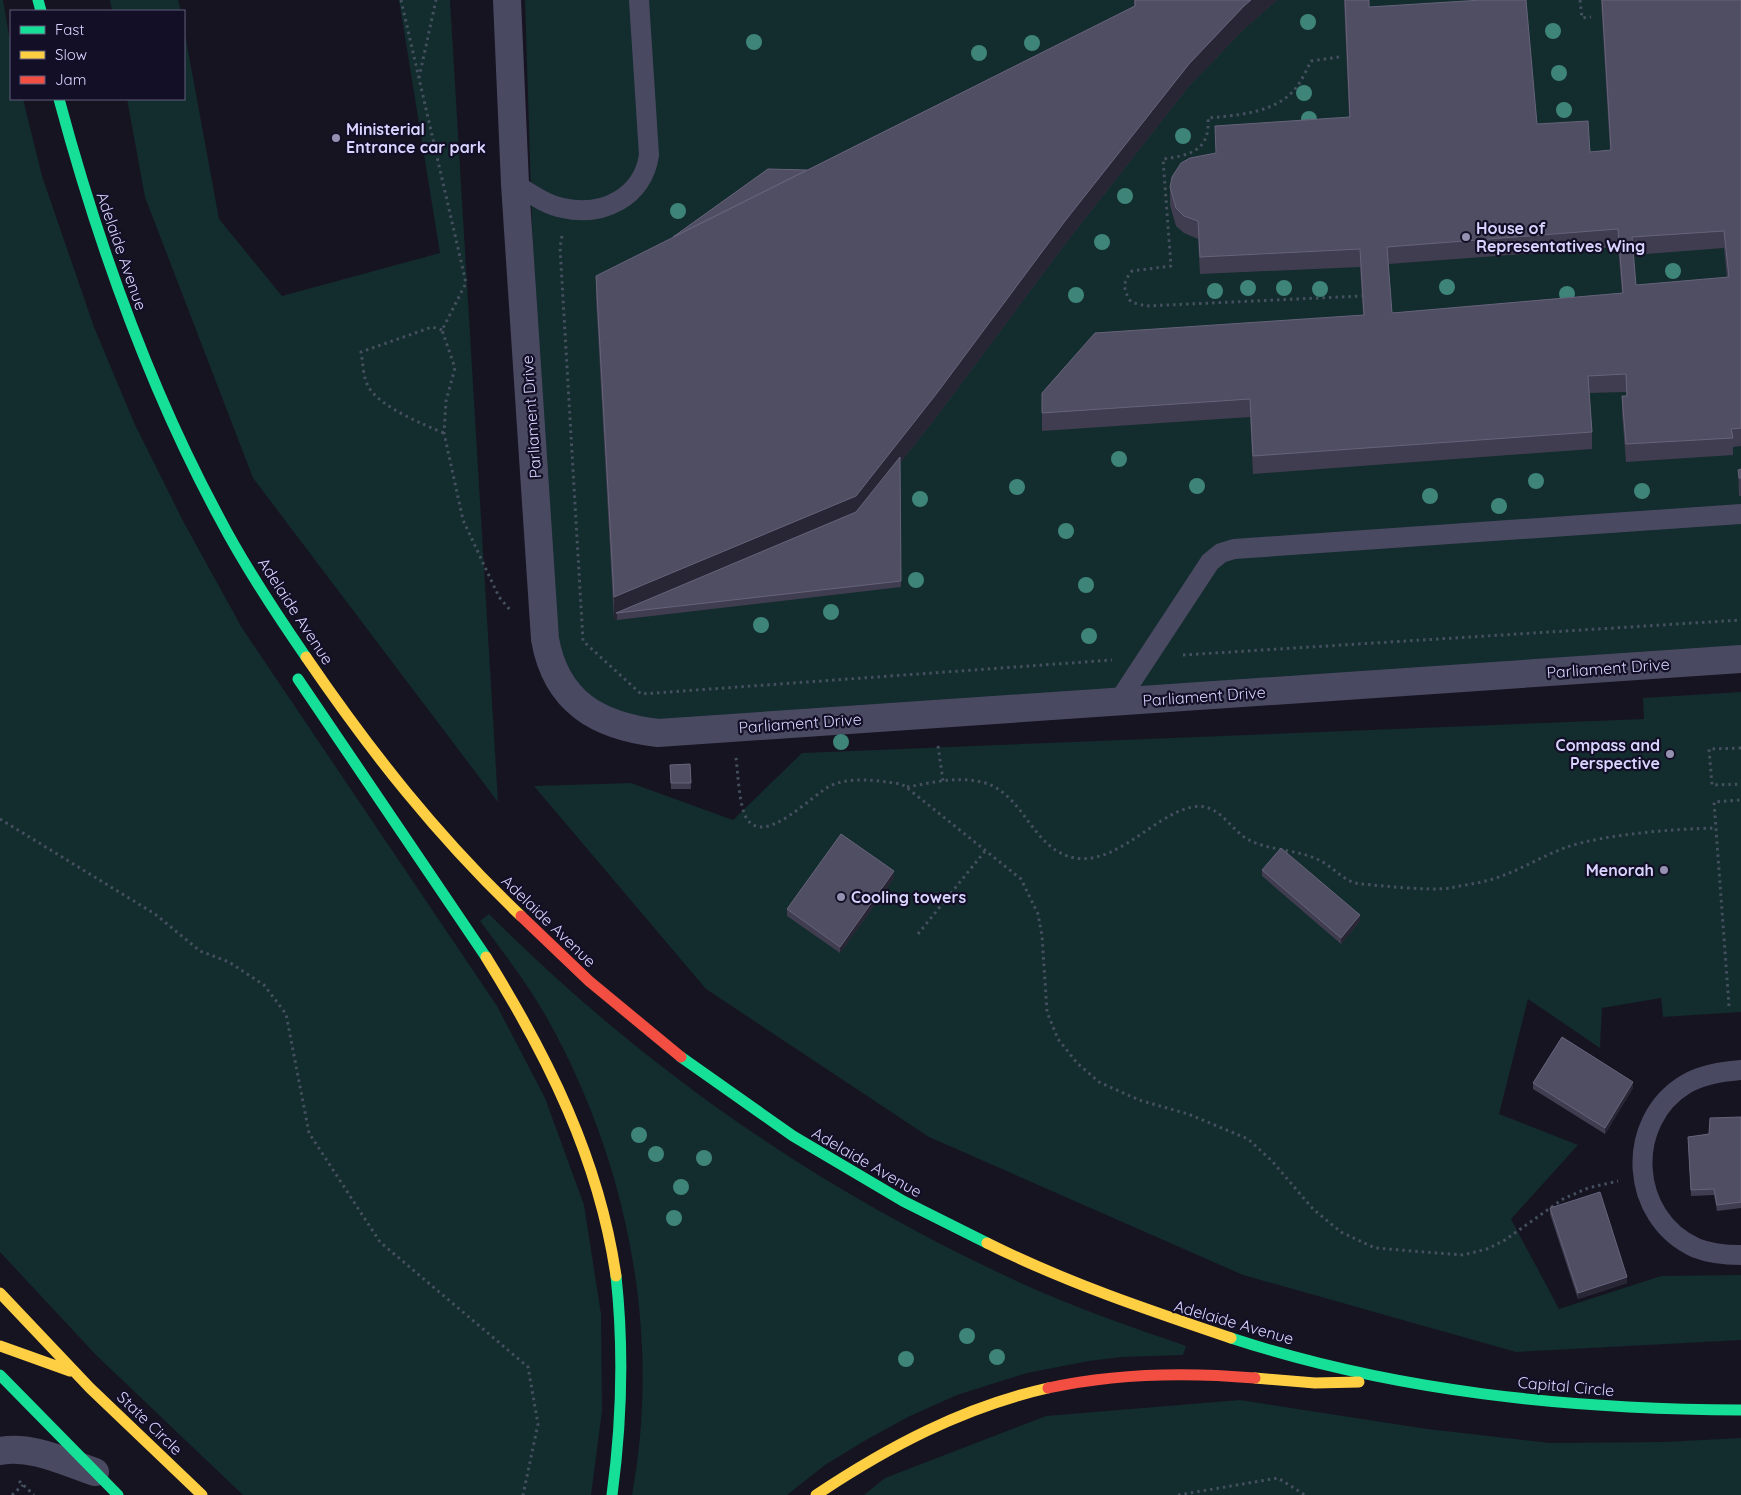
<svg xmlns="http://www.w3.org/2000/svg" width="1741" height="1495" viewBox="0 0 1741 1495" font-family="Quicksand,sans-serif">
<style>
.green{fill:#132c2d}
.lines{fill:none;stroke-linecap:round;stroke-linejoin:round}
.path{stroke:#44505f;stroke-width:3;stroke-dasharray:2.5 4;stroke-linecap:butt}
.lane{stroke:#4a4962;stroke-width:20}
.street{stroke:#4a4962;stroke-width:28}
.fast{stroke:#16e098;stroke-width:11}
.slow{stroke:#ffcf43;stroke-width:11}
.jam{stroke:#f24e42;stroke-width:11}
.tree{fill:#3e8478}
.wall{fill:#403d50;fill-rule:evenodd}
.shaded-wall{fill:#282635}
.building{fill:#504e63;stroke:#66637b;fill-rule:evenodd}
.poi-dot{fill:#9591b1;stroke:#130f26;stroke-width:2}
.labels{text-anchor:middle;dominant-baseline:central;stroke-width:4.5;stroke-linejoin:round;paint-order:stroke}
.poi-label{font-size:16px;font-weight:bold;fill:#d9d4ff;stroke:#130f26;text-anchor:start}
.street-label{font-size:16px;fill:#d9d4ff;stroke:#130f26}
</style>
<rect width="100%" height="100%" fill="#161421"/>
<path class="green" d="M0 0H3L11 47V99H23L42 176 94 327 135 425 183 521 242 628 497 1006 545 1098 584 1205 601 1314 602 1411 591 1495H243L97 1356 0 1252Z
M110 0H178L181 11H112Z
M399 0H450L498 802 253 478 145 197 127 99H184V29L219 219 282 296 440 253Z
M525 0H1741V659L658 733 605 721 545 639Z
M1741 692V1012L1663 1017 1661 998 1602 1008 1600 1048 1528 999 1499 1114 1578 1145 1511 1219 1559 1309 1661 1276 1741 1275V1340L1516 1352 1243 1275 929 1137 706 989 534 786 631 783 733 820 802 753 1644 719 1643 698Z
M489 914C650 1075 833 1200 1041 1292 1088 1312 1137 1329 1186 1346L1183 1355 1122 1357 1089 1361 1027 1373 957 1395 908 1417 866 1440 825 1465 787 1495H632C662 1332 627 1161 547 1018 528 984 503 952 480 921Z
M1240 1400 1427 1429 1550 1443 1664 1442 1741 1438V1495H864L885 1478 1046 1416Z"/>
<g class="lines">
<path class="path" d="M401 0 466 283 442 330 455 368 446 401 444 433 463 520 499 597 511 611
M1580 0 1582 18 1591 17
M1339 57 1311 61C1307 69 1303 78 1298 85 1279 113 1239 115 1208 118 1210 150 1192 155 1163 159L1171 266 1132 271C1122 283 1123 289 1131 302L1146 306 1362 296
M419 78 436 0
M562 236 560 247 583 641 641 694 1112 660
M442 330 432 327 361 352C363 362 363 377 368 386 378 406 424 425 444 433
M1183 655 1741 620
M938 746 943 781
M1741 748 1709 749 1712 785 1741 784
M736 758C738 773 739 807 747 819 766 847 813 793 832 785 855 776 877 781 901 784L906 787 1021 879 1038 914 1042 936 1047 1012 1058 1039 1077 1063 1099 1082 1139 1100 1188 1114 1248 1139 1272 1161 1313 1209 1341 1232 1375 1248 1463 1255 1487 1249 1505 1240 1563 1199 1588 1188 1618 1181
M907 787C931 783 956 776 981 782 1024 791 1031 850 1075 858 1122 866 1166 800 1205 807 1223 811 1232 830 1247 839 1269 851 1297 849 1319 860 1333 866 1344 883 1361 884 1385 886 1428 891 1450 888 1464 885 1480 883 1493 879 1519 871 1542 856 1567 847 1606 834 1674 829 1716 828
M0 819 155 914 200 951 229 962 264 985 286 1014 309 1133 380 1242 528 1367 538 1424 523 1495
M918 934 985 851
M1729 1006 1714 802 1741 800
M19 1481 34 1495
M12 1495 23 1485
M1178 1495 1278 1478 1305 1495"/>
<path class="lane" d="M515 184C530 193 546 205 563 208 603 217 643 197 649 155L639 0
M1118 702 1210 562 1221 553 1234 549 1741 514
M1741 1070C1722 1072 1703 1074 1686 1084 1624 1121 1629 1218 1696 1248 1711 1254 1726 1255 1741 1255"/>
<path class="street" d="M507 0 515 184 545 639C556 702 598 726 658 733L1741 659
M0 1451C32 1445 65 1462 95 1472"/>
<path class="fast" d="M38 0 41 11
M59 99C98 244 148 386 220 519 245 567 275 612 306 657
M298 679 486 957
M681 1057 793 1136 903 1201 987 1243
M1231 1338C1396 1392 1569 1409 1741 1410
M0 1375 118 1495
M612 1495C622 1421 624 1350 616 1276"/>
<path class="slow" d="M306 657C371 752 437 836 521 916
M486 957C548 1057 599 1159 616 1276
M987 1243C1065 1282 1148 1310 1231 1338
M0 1293 90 1388 202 1495
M0 1346 70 1371
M1255 1378 1315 1383 1359 1382
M816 1495C888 1447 963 1407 1048 1388"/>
<path class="jam" d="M521 916 589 981 681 1057
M1048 1388C1116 1373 1186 1372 1255 1378"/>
</g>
<g class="tree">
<circle cx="1308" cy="22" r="8"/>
<circle cx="1553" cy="31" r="8"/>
<circle cx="754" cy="42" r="8"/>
<circle cx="1032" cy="43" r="8"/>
<circle cx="979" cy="53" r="8"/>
<circle cx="1559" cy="73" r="8"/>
<circle cx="1304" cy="93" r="8"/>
<circle cx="1564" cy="110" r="8"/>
<circle cx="1309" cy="119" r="8"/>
<circle cx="1183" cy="136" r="8"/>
<circle cx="1125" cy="196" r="8"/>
<circle cx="678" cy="211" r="8"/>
<circle cx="1102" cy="242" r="8"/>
<circle cx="1673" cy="271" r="8"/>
<circle cx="1447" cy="287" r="8"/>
<circle cx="1248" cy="288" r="8"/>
<circle cx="1284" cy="288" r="8"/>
<circle cx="1320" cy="289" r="8"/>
<circle cx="1215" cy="291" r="8"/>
<circle cx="1567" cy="294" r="8"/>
<circle cx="1076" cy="295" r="8"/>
<circle cx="1119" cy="459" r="8"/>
<circle cx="1536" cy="481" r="8"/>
<circle cx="1197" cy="486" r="8"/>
<circle cx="1017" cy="487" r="8"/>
<circle cx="1642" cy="491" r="8"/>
<circle cx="1430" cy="496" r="8"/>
<circle cx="920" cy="499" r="8"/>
<circle cx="1499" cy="506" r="8"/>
<circle cx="1066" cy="531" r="8"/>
<circle cx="916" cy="580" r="8"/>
<circle cx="1086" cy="585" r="8"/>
<circle cx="831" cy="612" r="8"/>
<circle cx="761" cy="625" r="8"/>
<circle cx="1089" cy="636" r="8"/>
<circle cx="841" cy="742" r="8"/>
<circle cx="639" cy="1135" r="8"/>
<circle cx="656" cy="1154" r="8"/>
<circle cx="704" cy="1158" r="8"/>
<circle cx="681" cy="1187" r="8"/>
<circle cx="674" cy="1218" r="8"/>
<circle cx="967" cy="1336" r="8"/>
<circle cx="997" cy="1357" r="8"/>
<circle cx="906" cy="1359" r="8"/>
</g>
<path class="wall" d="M1134 0H1277L1244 29 1189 86 1065 244 937 416 900 463 901 587 617 620 616 619 614 620 596 298V276L1134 6Z
M1344 0H1369V7L1537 124 1590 152 1610 150 1601 0H1741V459V446L1733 447V455L1626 462 1622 413V396H1626V392L1589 393 1592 432V449L1253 474 1250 417 1042 431V393L1363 315 1360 267 1200 274 1198 239 1184 233 1176 226 1170 205V187L1215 153 1349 117ZM1618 247 1622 293 1392 313 1388 264ZM1724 248 1727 278 1636 285 1633 255Z
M1741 469V496H1739L1738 470Z
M690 764 691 789H671L670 765Z
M1262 870 1360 921 1341 944 1262 876Z
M894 878 840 953 787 916V909Z
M1533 1083 1633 1088 1605 1134 1533 1089Z
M1741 1117V1208L1717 1211 1714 1195 1691 1196 1688 1137 1709 1134Z
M1550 1208 1627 1283 1578 1299 1550 1214Z"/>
<path class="shaded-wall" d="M1251 0H1277L1244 29 1189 86 1065 244 937 416 856 519 617 613V619L614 620V597L1065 221 1189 64 1244 6Z
M894 871V878L840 953V947Z
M1360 915V921L1341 944V938Z
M1633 1082V1088L1605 1134V1128Z
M1627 1277V1283L1578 1299V1293Z"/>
<path class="building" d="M1135 0H1251L1244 6 1189 64 1065 221 937 393 856 496 614 597 596 276 1135 6Z
M1345 0H1369V7L1482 0H1526L1537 124 1588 121 1590 152 1611 150 1602 0H1741V428L1731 429 1733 438 1626 444 1622 396H1627L1626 374 1588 376 1592 432 1253 456 1250 399 1042 413V393L1095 333 1364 315 1360 249 1200 257 1198 221 1184 216 1176 208 1170 187 1172 177 1181 163 1190 158 1216 153 1215 126 1350 117ZM1618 229 1623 293 1392 313 1387 247ZM1724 231 1729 277 1636 285 1632 237Z
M768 169 807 170 673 237Z
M900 457 901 581 617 613H616L856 512Z
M1741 469V478H1739L1738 470Z
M690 764 691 783H671L670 765Z
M841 834 894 871 840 947 787 909Z
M1281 848 1360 915 1341 938 1262 870Z
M1562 1037 1633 1082 1605 1128 1533 1083Z
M1741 1117V1202L1717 1205 1714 1189 1691 1190 1688 1137 1709 1134 1710 1118Z
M1600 1192 1627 1277 1578 1293 1550 1208Z"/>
<g class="poi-dot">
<circle cx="336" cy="138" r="5"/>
<circle cx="1466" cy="237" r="5"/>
<circle cx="1670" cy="754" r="5"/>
<circle cx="1664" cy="870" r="5"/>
<circle cx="841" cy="897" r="5"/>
</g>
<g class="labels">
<g class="poi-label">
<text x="346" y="129">Ministerial<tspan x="346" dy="18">Entrance car park</tspan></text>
<text x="1476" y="228">House of<tspan x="1476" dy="18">Representatives Wing</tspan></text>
<text x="1660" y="745" text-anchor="end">Compass and<tspan x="1660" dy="18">Perspective</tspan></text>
<text x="1654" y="870" text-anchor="end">Menorah</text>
<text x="851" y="897">Cooling towers</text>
</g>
<g class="street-label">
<text transform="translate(122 251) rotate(71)">Adelaide Avenue</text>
<text transform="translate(531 417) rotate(-94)">Parliament Drive</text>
<text transform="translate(296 611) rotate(57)">Adelaide Avenue</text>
<text transform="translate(1608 668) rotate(-4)">Parliament Drive</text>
<text transform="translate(1204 696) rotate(-4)">Parliament Drive</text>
<text transform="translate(800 723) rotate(-4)">Parliament Drive</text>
<text transform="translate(549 921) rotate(44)">Adelaide Avenue</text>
<text transform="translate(867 1162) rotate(30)">Adelaide Avenue</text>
<text transform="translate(1234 1322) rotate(16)">Adelaide Avenue</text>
<text transform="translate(1566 1386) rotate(5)">Capital Circle</text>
<text transform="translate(150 1423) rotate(44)">State Circle</text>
</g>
</g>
<rect x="10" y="10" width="175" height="90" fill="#130f26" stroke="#625e7d"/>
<rect x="20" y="26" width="25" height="8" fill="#16e098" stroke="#625e7d"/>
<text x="55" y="35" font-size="15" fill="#d9d4ff">Fast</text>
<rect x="20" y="51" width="25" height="8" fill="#ffcf43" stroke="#625e7d"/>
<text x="55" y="60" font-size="15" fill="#d9d4ff">Slow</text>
<rect x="20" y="76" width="25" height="8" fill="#f24e42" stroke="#625e7d"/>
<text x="55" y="85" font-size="15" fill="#d9d4ff">Jam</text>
</svg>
